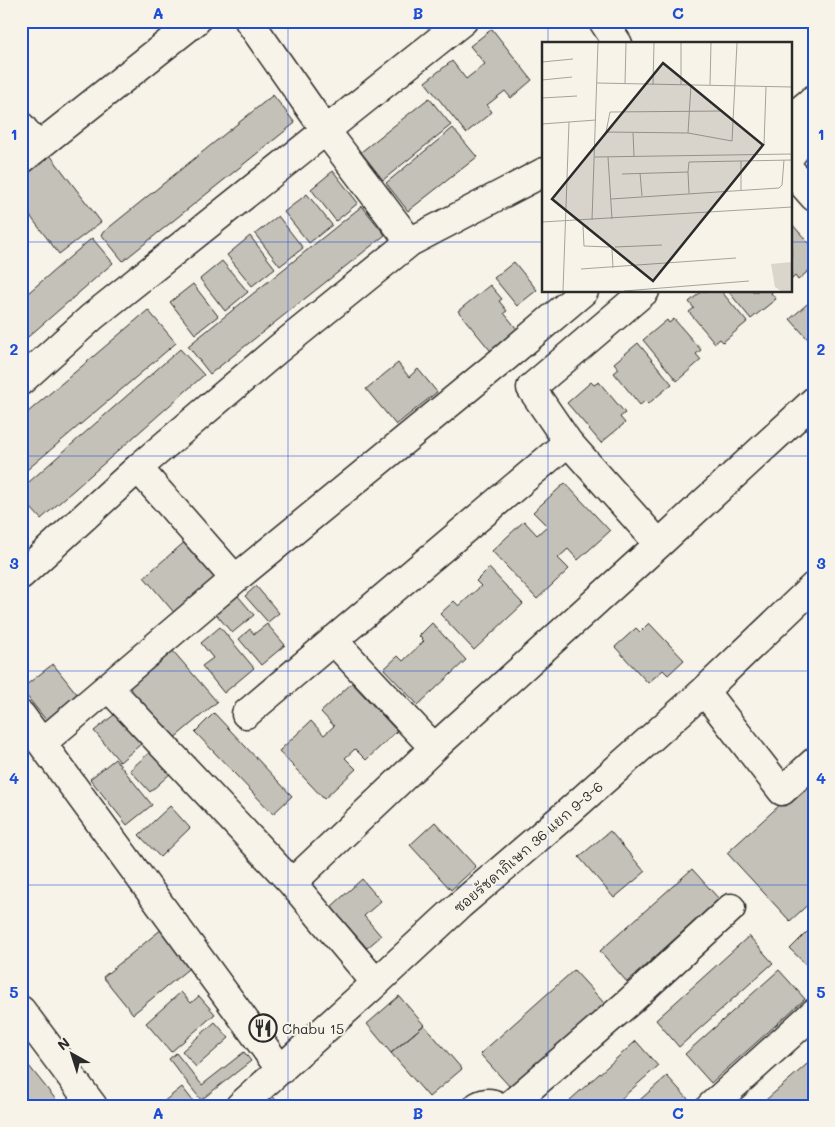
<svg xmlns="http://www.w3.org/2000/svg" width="835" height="1127" viewBox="0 0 835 1127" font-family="Mali,'Playpen Sans Thai',sans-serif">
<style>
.building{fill:#c4c1b9;stroke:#2b2b2b}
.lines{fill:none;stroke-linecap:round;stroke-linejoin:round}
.minor-casing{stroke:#2b2b2b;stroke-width:31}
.minor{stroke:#f7f3e8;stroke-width:28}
.grid{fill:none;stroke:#1d4ed8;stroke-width:1;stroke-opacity:0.55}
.labels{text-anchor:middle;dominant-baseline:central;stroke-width:4;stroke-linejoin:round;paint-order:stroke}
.street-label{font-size:14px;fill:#2b2b2b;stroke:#f7f3e8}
.poi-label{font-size:14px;fill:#2b2b2b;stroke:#f7f3e8;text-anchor:start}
.inset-road{fill:none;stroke:#a5a39c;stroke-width:1}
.view{fill:#2b2b2b;fill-opacity:0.15;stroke:#2b2b2b;stroke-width:2.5}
.inset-edge{fill:none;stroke:#2b2b2b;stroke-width:2.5}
.neatline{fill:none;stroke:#1d4ed8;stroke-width:2}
.grid-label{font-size:16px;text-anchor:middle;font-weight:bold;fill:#1d4ed8}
</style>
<rect width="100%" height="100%" fill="#f7f3e8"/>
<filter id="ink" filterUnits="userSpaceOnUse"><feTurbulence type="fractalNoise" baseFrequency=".02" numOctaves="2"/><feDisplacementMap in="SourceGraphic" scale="10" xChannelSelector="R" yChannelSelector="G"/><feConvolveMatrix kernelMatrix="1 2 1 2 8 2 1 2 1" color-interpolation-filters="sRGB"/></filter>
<g filter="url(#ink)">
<path class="building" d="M492 29 532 80 511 98 505 91 487 105 492 112 466 133 425 82 452 61 466 79 485 64 470 46Z
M273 95 295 123 123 261 101 234Z
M429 98 451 125 383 180 361 152Z
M453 128 477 157 408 211 386 183Z
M50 155 101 222 59 254 21 204V176Z
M333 171 358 203 336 221 311 189Z
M307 194 332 225 309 243 284 212Z
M362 206 385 235 210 374 188 346Z
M278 216 303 248 280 266 255 234Z
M791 223 814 249V266L798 280 795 276 791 280Z
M250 236 275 268 252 286 227 255Z
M92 238 113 263 21 343V299Z
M222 261 248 292 225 311 200 279Z
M514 262 537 290 517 306 494 278Z
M193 284 218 316 195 334 170 302Z
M490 285 502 299 499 301 507 311 504 313 521 334 494 355 458 311Z
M702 291H721L747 322 723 342 720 339 715 343 689 312 694 308 689 302Z
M728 291H773L771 293 776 299 751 319Z
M814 298V346L790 319Z
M148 310 176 343 21 475V418Z
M674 319 701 350 696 354 701 360 677 381 643 340 667 320 669 323Z
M638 343 672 384 648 404 645 401 640 405 614 373 619 369 614 363Z
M180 349 204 375 41 519 21 497V489Z
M398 363 409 377 418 369 437 392 396 425 366 389Z
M591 382 594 385 599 382 625 413 620 417 625 423 601 443 567 403Z
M565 483 610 531 578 560 568 549 558 558 569 569 537 599 492 551 524 521 537 535 547 526 533 512Z
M187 540 221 579 177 616 144 577Z
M489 568 523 604 474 650 440 614 454 601 459 606 481 586 476 581Z
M256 586 279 613 268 622 245 596Z
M238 596 254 615 232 633 216 614Z
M432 623 466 660 418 705 384 669 398 656 403 661 424 641 419 636Z
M649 623 684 660 668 675 663 670 648 683 615 647 636 628 640 632Z
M267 624 285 645 261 665 239 639 250 629 254 634Z
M220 627 254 668 224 693 202 666 213 658 201 643Z
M173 651 217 702 172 740 128 689Z
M53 664 77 694 46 720 21 689Z
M352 683 397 731 366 760 355 749 345 758 356 769 324 799 279 751 311 721 324 735 334 726 321 712Z
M214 713 292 796 273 814 195 732Z
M115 714 141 744 120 762 94 731Z
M152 750 172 772 150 792 130 770Z
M115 759 152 805 127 825 90 779Z
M814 774V899L790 921 727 853Z
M170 806 190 828 160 857 139 835Z
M435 822 476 867 451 890 410 845Z
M610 831 645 872 614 898 579 857Z
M692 869 719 899 627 982 600 951Z
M362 879 381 901 364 916 381 936 367 948 331 907Z
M814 925V972L790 949Z
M163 928 193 965 133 1014 103 977Z
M749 936 773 963 679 1047 656 1020Z
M574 970 605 1004 511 1088 480 1054Z
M779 970 805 999 711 1083 685 1054Z
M181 992 191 1003 199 996 215 1014 171 1052 146 1023Z
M399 996 424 1025 391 1053 367 1024Z
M215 1022 229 1038 196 1067 182 1051Z
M424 1025 462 1069 429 1097 391 1053Z
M636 1041 658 1066 613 1106H575L570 1100Z
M244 1052 251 1061 201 1100 169 1059 176 1053 202 1085Z
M21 1056 61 1106H21Z
M814 1058V1104L812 1106H759Z
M667 1076 689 1100 683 1106H633Z
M182 1087 197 1106H158Z
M272 1095 280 1106H259Z"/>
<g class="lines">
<g class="minor-casing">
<path id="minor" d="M249 21 326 131 410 242
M603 21 618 44
M791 118 814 99
M21 126 37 147
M791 155 803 139 814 130
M21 160 196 21
M791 171 814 197
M21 381 92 317 463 21
M568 442 531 388 645 291
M138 468 235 579
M21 575 138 468 278 349 410 242 544 172
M333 640 434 748
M108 687 292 883 376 983
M704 691 782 791 814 762
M246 714 568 442 659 544
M21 715 281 1070
M42 743 235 579 506 357 584 291
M292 883 434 748 659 544 814 401
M21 1010 93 1106
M240 1106 376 983 460 905 566 814 704 691 814 586
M478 1106C485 1102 491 1102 498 1106
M509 1106 629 1002 731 908
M711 1106 814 1013"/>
</g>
<use href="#minor" class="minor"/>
</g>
</g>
<path class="grid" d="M288 21V1106M548 21V44M21 242H544M791 242H814M548 291V1106M21 456H814M21 671H814M21 885H814"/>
<defs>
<g id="restaurant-ring" transform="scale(1.4375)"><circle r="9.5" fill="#f7f3e8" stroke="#2b2b2b" stroke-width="1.5"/><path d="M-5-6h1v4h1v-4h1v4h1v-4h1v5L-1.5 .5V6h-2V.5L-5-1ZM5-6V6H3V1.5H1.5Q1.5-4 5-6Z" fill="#2b2b2b"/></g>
</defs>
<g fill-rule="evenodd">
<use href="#restaurant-ring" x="263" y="1028"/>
</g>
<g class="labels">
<g class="street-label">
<text transform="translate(528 847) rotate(-41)">ซอยรัชดาภิเษก 36 แยก 9-3-6</text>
</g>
<g class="poi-label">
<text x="282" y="1028">Chabu 15</text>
</g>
</g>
<g transform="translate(542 42)">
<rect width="250" height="250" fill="#f7f3e8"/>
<path d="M250 220V249H239L233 245 229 222Z" fill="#dad6cc"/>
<path class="inset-road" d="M0 20 31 17M0 38 30 35M55 41 250 45M83 42 84 1M111 43 112 1M139 43V1M168 43 169 1M0 56 35 54M181 69 68 70 64 90 146 91 190 99 195 1M0 82 54 78M91 91 92 114M146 91 149 43M222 103 224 45M53 115 250 112M66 115 70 177M146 130 147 120 250 118M98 131 100 154M80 132 146 130 147 151M199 148V119M69 157 237 146 240 143 242 118M50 178 56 1M0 180 250 165M41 184 42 204 67 205M73 205 120 203M70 207 71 226M39 227 194 216M21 249 27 80M82 249 207 239"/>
<path class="view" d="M121 21 221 103 111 239 10 157Z"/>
<rect width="250" height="250" class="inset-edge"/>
</g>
<rect width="835" height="1127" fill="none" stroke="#f7f3e8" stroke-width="55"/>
<g transform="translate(72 1054) rotate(321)" stroke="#f7f3e8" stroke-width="4" paint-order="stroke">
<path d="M0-4L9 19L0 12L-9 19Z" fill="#2b2b2b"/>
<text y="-8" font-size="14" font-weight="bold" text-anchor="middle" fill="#2b2b2b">N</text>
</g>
<rect x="28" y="28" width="780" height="1072" class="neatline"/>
<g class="grid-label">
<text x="158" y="19">A</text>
<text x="418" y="19">B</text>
<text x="678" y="19">C</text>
<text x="14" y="140">1</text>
<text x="821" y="140">1</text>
<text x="14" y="355">2</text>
<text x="821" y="355">2</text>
<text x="14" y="569">3</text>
<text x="821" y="569">3</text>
<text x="14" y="784">4</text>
<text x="821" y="784">4</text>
<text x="14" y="998">5</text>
<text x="821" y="998">5</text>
<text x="158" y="1119">A</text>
<text x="418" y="1119">B</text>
<text x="678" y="1119">C</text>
</g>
</svg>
